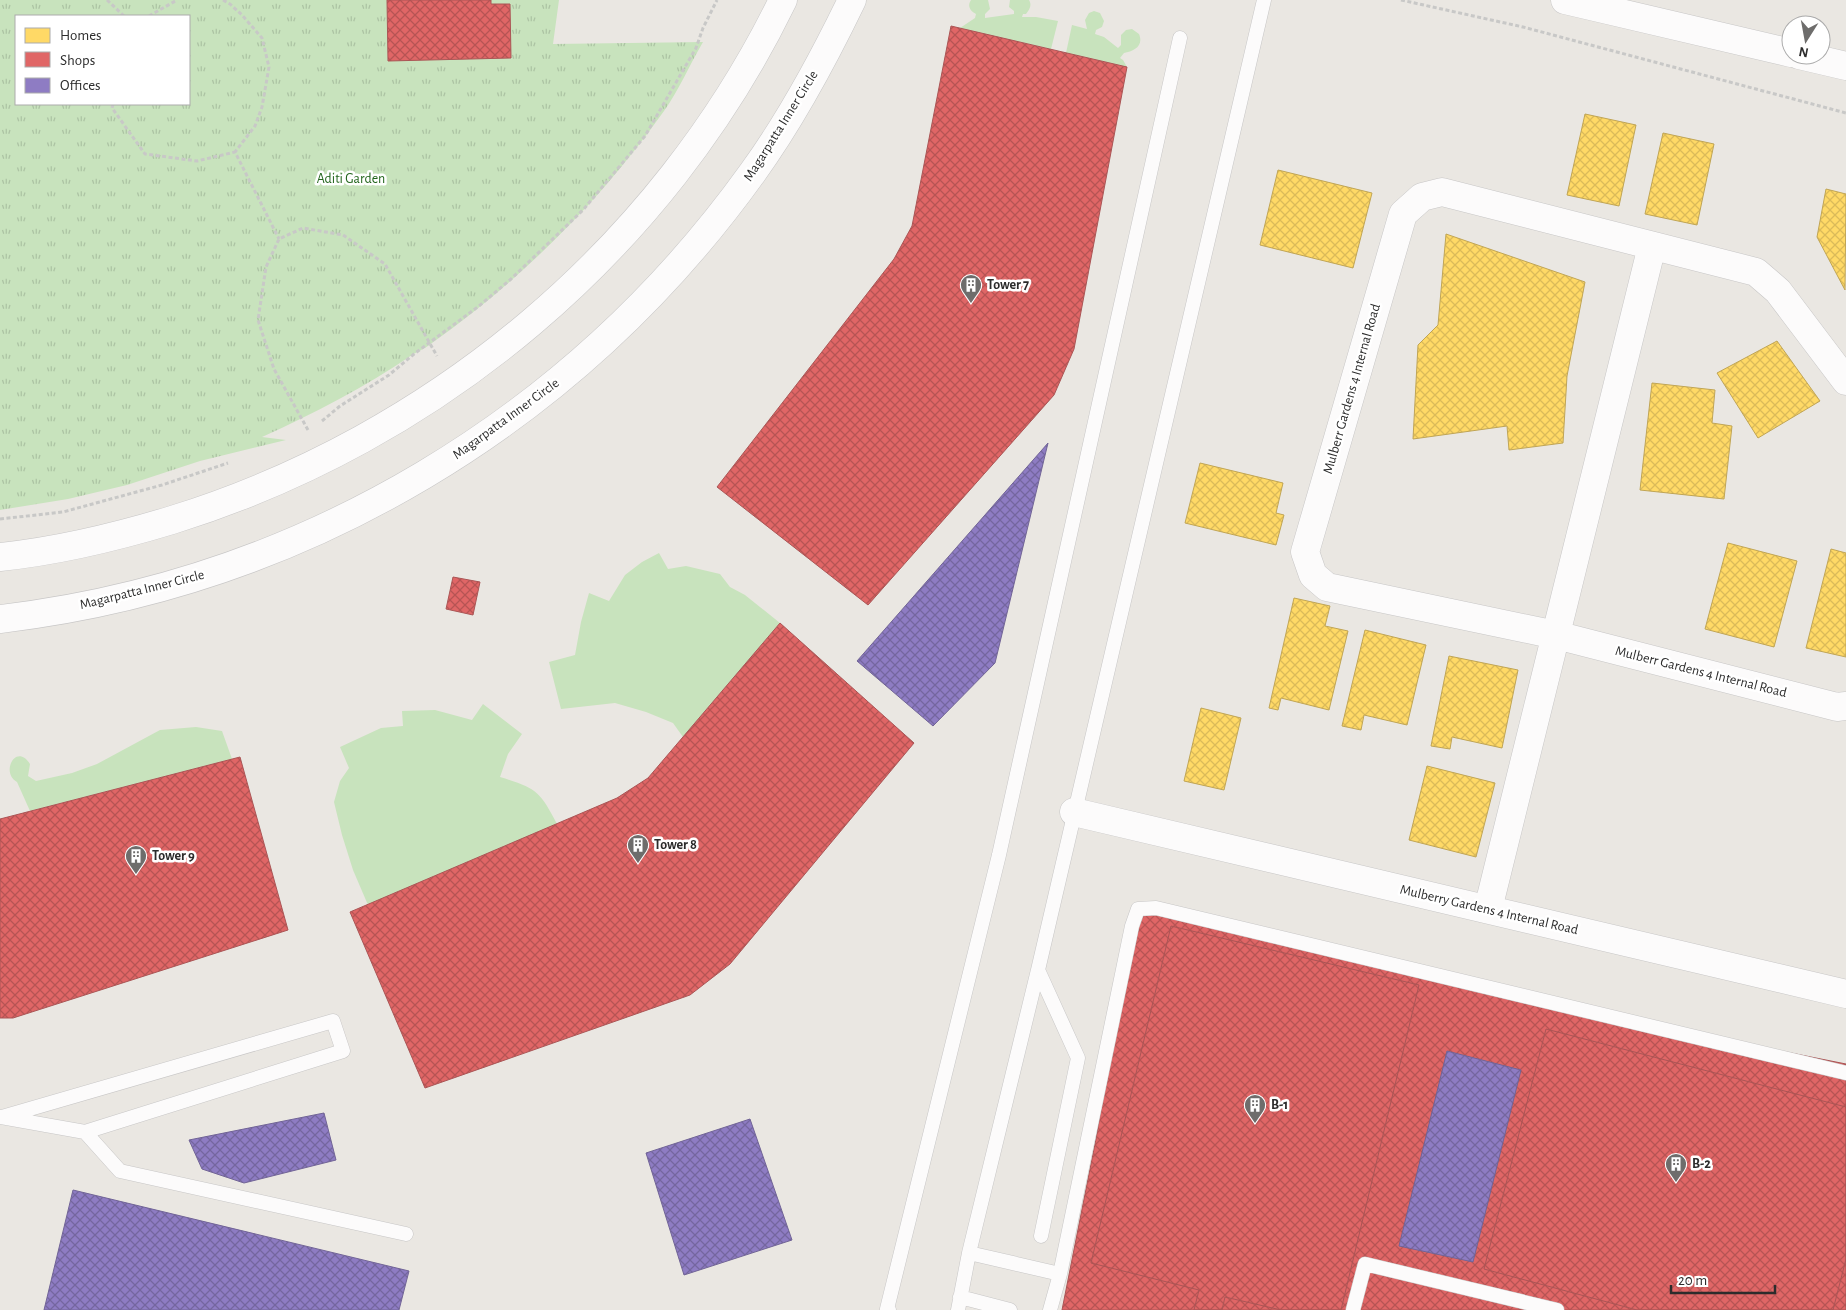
<svg xmlns="http://www.w3.org/2000/svg" width="1846" height="1310" viewBox="0 0 1846 1310" font-family="'Alegreya Sans',sans-serif">
<style>
.grass{fill:#c8e3bd}
.park{fill:url(#park-tufts);fill-rule:evenodd}
.homes{fill:url(#homes-cross-hatch);stroke:#c0a555}
.shops{fill:url(#shops-cross-hatch);stroke:#a55}
.offices{fill:url(#offices-cross-hatch);stroke:#716496}
.lines{fill:none;stroke-linecap:round;stroke-linejoin:round}
.service-casing{stroke:#c7c6c6;stroke-width:15}
.minor-casing{stroke:#c7c6c6;stroke-width:29}
.tertiary-casing{stroke:#c7c6c6;stroke-width:29}
.path{stroke:#c8c8c7;stroke-width:3;stroke-dasharray:4 2.5;stroke-linecap:butt}
.service{stroke:#fcfbfb;stroke-width:14}
.minor{stroke:#fcfbfb;stroke-width:28}
.tertiary{stroke:#fcfbfb;stroke-width:28}
.labels{text-anchor:middle;dominant-baseline:central;stroke-width:5;stroke-linejoin:round;paint-order:stroke}
.street-label{font-size:14px;fill:#2c2c2c;stroke:#fff}
.park-label{font-size:14px;fill:#24661e;stroke:#fff}
.poi-label{font-size:14px;font-weight:bold;fill:#2c2c2c;stroke:#fff;text-anchor:start}
</style>
<defs>
<pattern id="park-tufts" width="24" height="20" patternUnits="userSpaceOnUse" patternTransform="scale(1.25)"><rect width="24" height="20" fill="#c8e3bd"/><path d="M3 7l-1-3M5 7V3M7 7l1-3M15 17l-1-3M17 17v-4M19 17l1-3" fill="none" stroke="#acc3a3"/></pattern>
<pattern id="homes-cross-hatch" width="8" height="8" patternUnits="userSpaceOnUse" patternTransform="scale(1.25)"><rect width="8" height="8" fill="#ffd966"/><path d="M0 0l8 8M0 8l8-8" fill="none" stroke="#dbba59"/></pattern>
<pattern id="shops-cross-hatch" width="8" height="8" patternUnits="userSpaceOnUse" patternTransform="scale(1.25)"><rect width="8" height="8" fill="#e06666"/><path d="M0 0l8 8M0 8l8-8" fill="none" stroke="#b65454"/></pattern>
<pattern id="offices-cross-hatch" width="8" height="8" patternUnits="userSpaceOnUse" patternTransform="scale(1.25)"><rect width="8" height="8" fill="#8e7cc3"/><path d="M0 0l8 8M0 8l8-8" fill="none" stroke="#74669f"/></pattern>
</defs>
<rect width="100%" height="100%" fill="#eae7e2"/>
<path class="grass" d="M971 0H988L990 9 985 14V18L1014 14V11L1009 7 1010 0H1029C1032 5 1030 9 1026 14H1023L1022 17H1036L1058 21 1051 49 960 28 975 18 976 14C970 11 967 6 971 0Z
M1094 11 1100 13 1104 21 1102 27 1096 30 1095 34 1104 37 1118 48 1121 45V35L1126 30 1132 29 1139 34C1144 46 1134 51 1124 53L1120 58 1123 60 1127 67 1066 53 1072 25 1087 29 1085 20 1089 13Z
M659 553 668 569 686 566 720 574 730 587 745 595 780 623 683 737 673 723 646 712 615 703 561 709 549 662 575 655 581 622 589 593 609 601 625 575 642 562Z
M483 704 522 734 508 754 500 777C536 788 540 791 557 824L368 905 353 870 342 835 334 802 340 781 349 768 340 747 381 728 403 726 402 711 435 710 472 720Z
M196 727 222 731 232 759 30 811 17 782C0 773 16 742 30 764L28 776 36 781 72 773 97 764 160 730Z"/>
<path class="park" d="M0 0H559L553 44 703 42C690 64 679 90 664 111 601 200 521 280 432 343 426 348 418 351 412 355 365 387 315 413 262 437L286 440 200 461 127 485 68 499 0 510ZM16 16H189V104H16Z"/>
<path class="homes" d="M1585 114 1636 125 1619 206 1567 195Z
M1663 133 1714 144 1697 225 1645 214Z
M1278 170 1372 193 1353 268 1260 245Z
M1826 189 1846 194 1845 290 1817 237Z
M1446 234 1585 282 1567 376 1563 443 1509 450 1507 426 1413 439 1418 345 1438 325Z
M1777 341 1820 401 1758 438 1717 373Z
M1652 383 1715 390 1712 423 1732 426 1724 499 1640 490Z
M1200 463 1283 483 1276 513 1284 515 1276 545 1185 523Z
M1728 543 1797 561 1774 647 1705 629Z
M1831 549 1846 553V657L1806 648Z
M1294 598 1330 606 1325 626 1348 631 1329 710 1281 698 1278 710 1269 708Z
M1365 630 1426 645 1407 725 1364 715 1361 730 1342 726Z
M1449 656 1518 670 1502 748 1452 737 1450 749 1431 746Z
M1201 708 1241 718 1224 790 1184 781Z
M1427 766 1495 783 1476 857 1409 840Z"/>
<path class="shops" d="M387 0H491V4H510L511 58 388 61Z
M951 26 1127 67 1074 349 1054 395 868 605 717 487 894 259 912 226Z
M453 577 480 582 473 615 446 609Z
M780 623 914 743 730 964 690 995 425 1088 350 912 617 798 648 778Z
M240 757 288 930 13 1018H0V819Z
M1138 909 1625 1020 1846 1064V1310H1062L1096 1139 1132 926Z
M1171 926 1419 985 1341 1310H1281L1225 1297 1222 1310H1194L1199 1290 1091 1263Z
M1546 1029 1846 1107V1259L1833 1310H1637L1484 1269Z"/>
<path class="offices" d="M1048 443 995 663 933 726 857 661Z
M1447 1051 1521 1070 1473 1262 1399 1246Z
M324 1113 336 1160 244 1183 202 1169 189 1140Z
M750 1119 792 1240 684 1275 646 1153Z
M73 1190 409 1271 399 1310H44Z"/>
<g class="lines">
<g class="service-casing">
<path id="service" d="M1038 970 1264 0
M0 1117 85 1132 343 1051 333 1021 2 1117
M85 1132 120 1171 406 1234
M969 1253 1060 1274 1050 1310
M1060 1274 1132 926 1138 909 1156 908 1846 1073
M960 1297 1010 1310
M889 1310 887 1309 999 855 1180 38
M958 1310 969 1253 1038 970 1078 1058 1041 1236
M1353 1310 1365 1264 1557 1310"/>
</g>
<g class="minor-casing">
<path id="minor" d="M1846 381 1778 291 1756 272 1442 192 1422 197 1403 214 1305 552 1313 575 1327 587 1556 635 1837 707 1846 706
M1074 812 1846 994
M1488 909 1652 246"/>
</g>
<g class="tertiary-casing">
<path id="tertiary" d="M1565 0 1791 53
M1799 55 1846 66
M0 557C58 551 116 537 172 520 436 438 662 249 783 0
M0 619C304 583 575 420 753 172 792 118 823 60 852 0"/>
</g>
<path class="path" d="M107 0 124 16
M223 0 230 4 242 15 262 38 269 67 262 107 255 126 235 152 279 239
M1401 0 1523 27 1846 113
M149 16 177 0
M113 104 112 108 145 154 197 161 235 152
M322 421 340 406 389 375 414 354 479 306 511 279 583 210 645 136 696 48 703 28 717 0
M308 430 274 369 258 320 266 267 279 239 303 228 343 235 385 264 437 356
M0 519 63 512 162 485 228 463"/>
<use href="#service" class="service"/>
<use href="#minor" class="minor"/>
<use href="#tertiary" class="tertiary"/>
</g>
<defs>
<g id="building-pin" transform="scale(1.125)"><path d="M0 17L-7.5 6A9.5 9.5 0 1 1 7.5 6Z" fill="#6e6d6c" stroke="#fff"/><path d="M-4-6H4V6H1V3H-1V6H-4ZM-2.5-4.3h1.7v1.8h-1.7ZM.8-4.3h1.7v1.8H.8ZM-2.5-1h1.7V.8h-1.7ZM.8-1h1.7V.8H.8Z" fill="#fff"/></g>
</defs>
<g fill-rule="evenodd">
<use href="#building-pin" x="971" y="285"/>
<use href="#building-pin" x="638" y="845"/>
<use href="#building-pin" x="136" y="856"/>
<use href="#building-pin" x="1255" y="1105"/>
<use href="#building-pin" x="1676" y="1164"/>
</g>
<g class="labels">
<g class="street-label">
<text transform="translate(781 126) rotate(-58)">Magarpatta Inner Circle</text>
<text transform="translate(1352 389) rotate(-74)">Mulberr Gardens 4 Internal Road</text>
<text transform="translate(506 419) rotate(-36)">Magarpatta Inner Circle</text>
<text transform="translate(142 590) rotate(-14)">Magarpatta Inner Circle</text>
<text transform="translate(1701 672) rotate(14)">Mulberr Gardens 4 Internal Road</text>
<text transform="translate(1489 910) rotate(13)">Mulberry Gardens 4 Internal Road</text>
</g>
<g class="park-label">
<text x="351" y="179">Aditi Garden</text>
</g>
<g class="poi-label">
<text x="987" y="285">Tower 7</text>
<text x="654" y="845">Tower 8</text>
<text x="152" y="856">Tower 9</text>
<text x="1271" y="1105">B-1</text>
<text x="1692" y="1164">B-2</text>
</g>
</g>
<rect x="15" y="15" width="175" height="90" fill="#ffffff" stroke="#ababab"/>
<rect x="25" y="28" width="25" height="15" fill="#ffd966" stroke="#ababab"/>
<text x="60" y="40" font-size="15" fill="#2c2c2c">Homes</text>
<rect x="25" y="52" width="25" height="15" fill="#e06666" stroke="#ababab"/>
<text x="60" y="65" font-size="15" fill="#2c2c2c">Shops</text>
<rect x="25" y="78" width="25" height="15" fill="#8e7cc3" stroke="#ababab"/>
<text x="60" y="90" font-size="15" fill="#2c2c2c">Offices</text>
<g transform="translate(1806 40) rotate(191)"><circle r="24" fill="#ffffff" stroke="#ababab"/>
<path d="M0-4L9 19L0 12L-9 19Z" fill="#6e6d6c"/>
<text y="-8" font-size="14" font-weight="bold" text-anchor="middle" fill="#2c2c2c">N</text>
</g>
<path d="M1671 1285v8h104v-8" fill="none" stroke="#2c2c2c" stroke-width="2.5"/>
<text x="1678" y="1285" font-size="15" fill="#2c2c2c" stroke="#ffffff" stroke-width="4" paint-order="stroke">20 m</text>
</svg>
